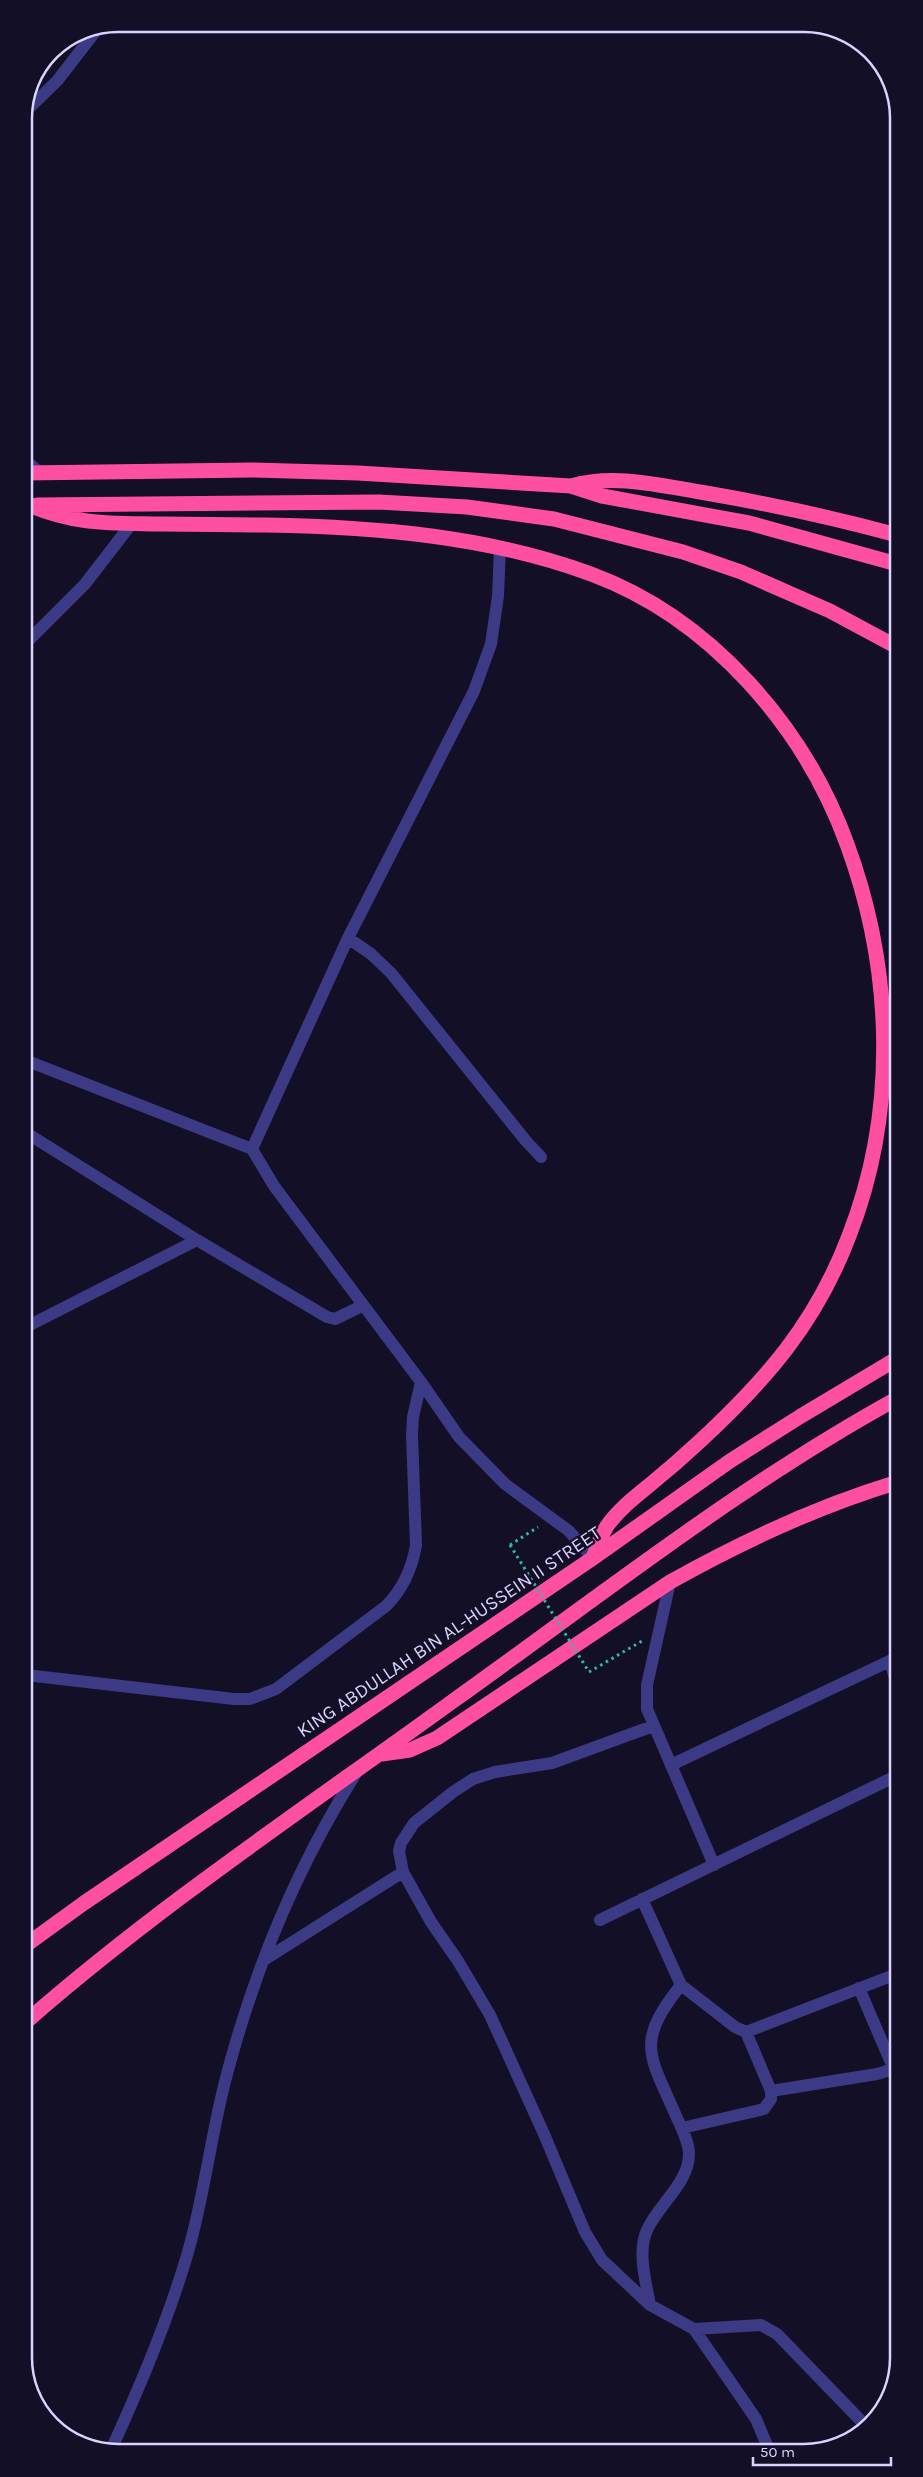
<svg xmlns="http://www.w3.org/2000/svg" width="923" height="2477" viewBox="0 0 923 2477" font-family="Karla,sans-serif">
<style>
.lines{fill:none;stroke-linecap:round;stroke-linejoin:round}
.path{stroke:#2fb8b0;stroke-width:3;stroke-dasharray:2.5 4;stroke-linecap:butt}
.minor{stroke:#3d3a85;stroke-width:12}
.highway{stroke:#ff4fa3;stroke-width:15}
.path-bridge{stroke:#2fb8b0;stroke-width:3;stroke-dasharray:2.5 4;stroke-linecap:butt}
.labels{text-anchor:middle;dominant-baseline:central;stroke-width:4.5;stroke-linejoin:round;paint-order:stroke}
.street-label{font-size:19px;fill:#d9d4ff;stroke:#130f26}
.rim{fill:none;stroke:#d9d4ff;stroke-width:2.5}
</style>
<rect width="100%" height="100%" fill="#130f26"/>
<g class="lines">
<path class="path" d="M510 1545 538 1527
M589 1672 642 1641"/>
<path class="minor" d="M24 113 57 81 98 28
M24 459 39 472
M25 644 85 584 132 523
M348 938 371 954 391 973 526 1141 541 1157
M25 1060 252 1149 274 1186 421 1382 459 1437 505 1484 569 1531 593 1558
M25 1132 197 1240 26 1327
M252 1149 348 938 474 691 491 644 498 596 500 547
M197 1240 327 1317 335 1319 362 1306
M670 1582 647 1685V1709L714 1865
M890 1661 898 1689
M26 1675 234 1699H250L276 1689 386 1606C403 1589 412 1569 416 1545L412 1435 413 1417 421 1382
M653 1726 552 1763 495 1772 473 1779 453 1792 414 1823 401 1843 399 1851 403 1872 431 1922 458 1961 490 2015 544 2134 585 2232 602 2260 650 2305 694 2329 756 2419 769 2450
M671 1765 898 1657
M642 1899 681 1985 735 2027 746 2032 899 1973
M600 1920 898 1775
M264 1960 403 1872
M771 2091 877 2074 887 2071 892 2065 859 1988
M682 2128 764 2109 771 2099V2091L746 2032
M650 2305C646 2282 637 2252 647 2230 658 2205 689 2183 689 2154 689 2143 682 2129 677 2118 650 2055 634 2044 681 1985
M694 2329 761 2325 777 2334 866 2426
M110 2452C140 2387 168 2321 188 2252 205 2193 211 2133 227 2074 255 1968 299 1863 358 1770"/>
<path class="highway" d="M24 473 252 470 358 473 571 486 602 496 749 523 897 564
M571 486C615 473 662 486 706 493 770 504 834 518 897 535
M29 505C77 525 109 523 160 524 195 524 231 525 266 525 376 527 488 536 591 574 710 618 804 726 847 844 893 969 898 1111 849 1236 816 1323 767 1379 699 1442 684 1456 668 1470 652 1483 636 1496 619 1509 607 1526 601 1536 597 1547 593 1558
M37 505 379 502 467 507 554 519 683 552 741 572 830 611 897 647
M382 1754 410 1750 437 1738 670 1582C743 1541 818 1506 898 1482
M26 1945 84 1903 593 1558 730 1461 801 1416 898 1358
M27 2021C161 1904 310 1805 453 1701 599 1597 741 1484 898 1398"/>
<path class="path-bridge" d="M510 1545 589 1672"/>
</g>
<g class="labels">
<g class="street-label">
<text transform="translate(449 1632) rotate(-34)">KING ABDULLAH BIN AL-HUSSEIN II STREET</text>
</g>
</g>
<path d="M0 0H923V2477H0ZM118 32H804A86 86 0 0 1 890 118V2358A86 86 0 0 1 804 2444H118A86 86 0 0 1 32 2358V118A86 86 0 0 1 118 32Z" fill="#130f26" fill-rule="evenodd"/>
<path class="rim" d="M118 32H804A86 86 0 0 1 890 118V2358A86 86 0 0 1 804 2444H118A86 86 0 0 1 32 2358V118A86 86 0 0 1 118 32Z"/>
<path d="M753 2457v8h138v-8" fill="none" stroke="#d9d4ff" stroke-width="2.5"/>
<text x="760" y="2457" font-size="15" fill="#d9d4ff" stroke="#130f26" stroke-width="4" paint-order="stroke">50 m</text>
</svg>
